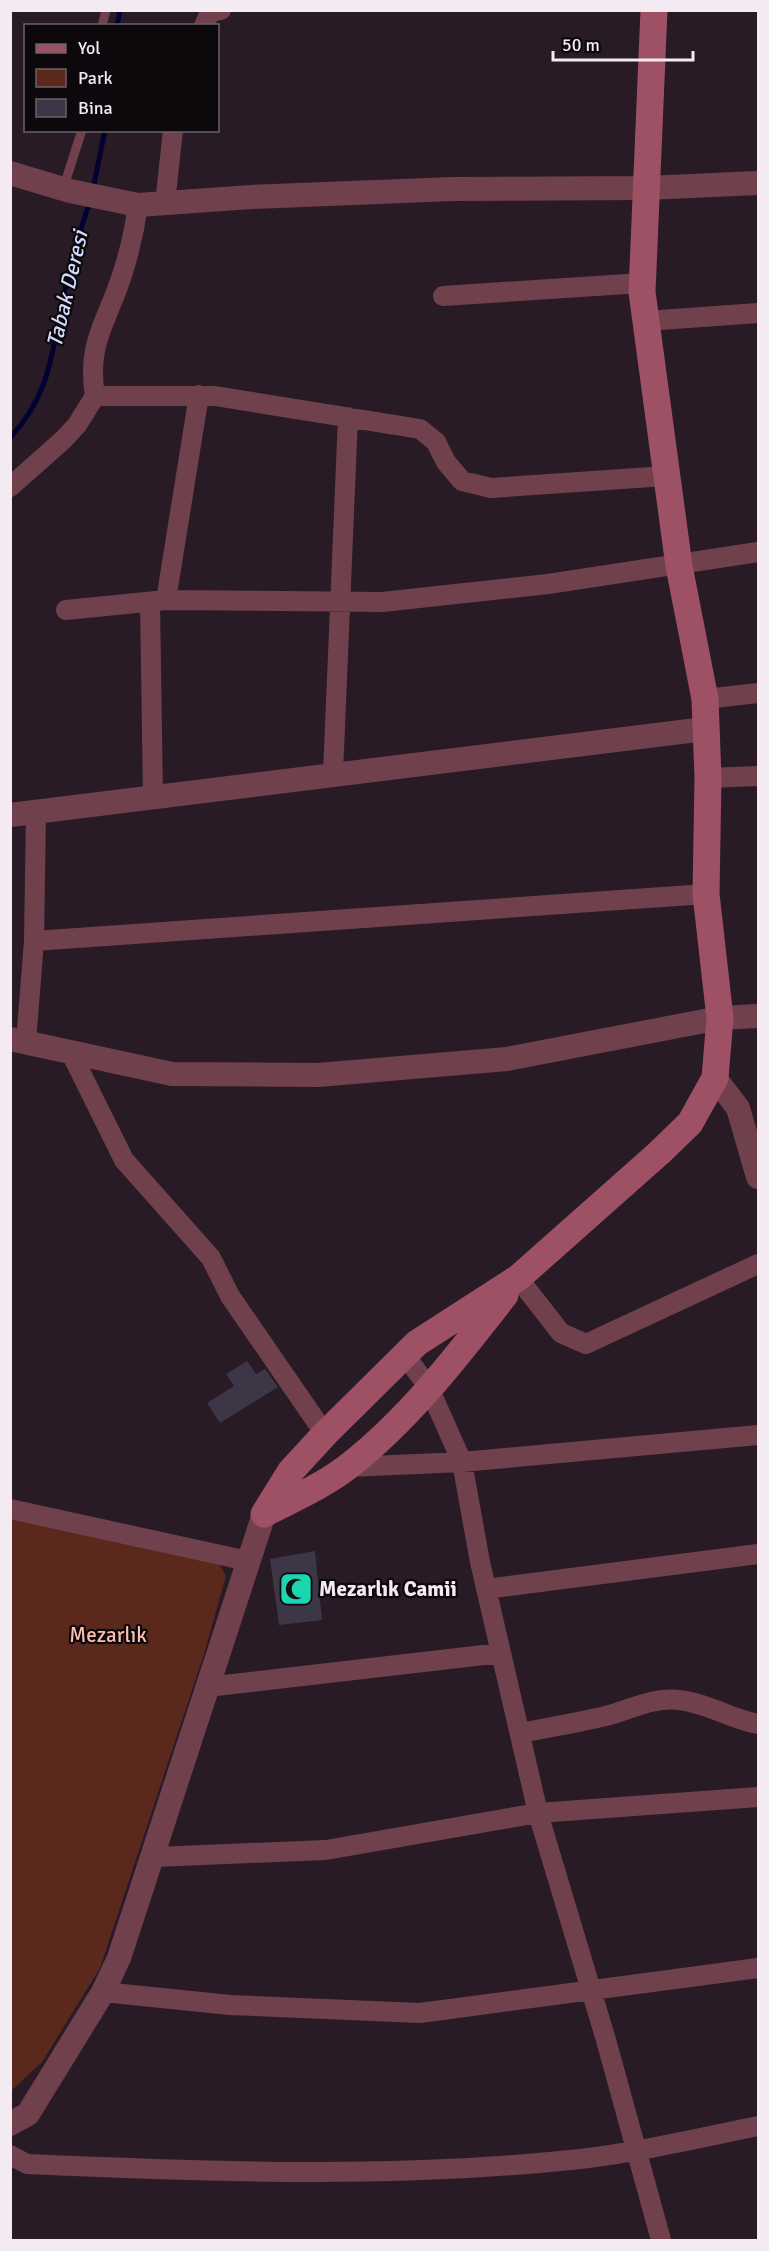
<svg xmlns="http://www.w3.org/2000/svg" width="769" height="2251" viewBox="0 0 769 2251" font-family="Signika,sans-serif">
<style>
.green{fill:#5a291c}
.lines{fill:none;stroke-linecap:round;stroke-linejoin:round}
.stream{stroke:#030131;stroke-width:5}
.building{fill:#3c3646}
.service{stroke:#71404d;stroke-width:9}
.minor{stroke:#71404d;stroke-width:20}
.tertiary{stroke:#71404d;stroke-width:24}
.secondary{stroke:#9e5165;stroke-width:27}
.labels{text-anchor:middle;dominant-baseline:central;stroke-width:4.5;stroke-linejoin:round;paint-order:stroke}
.poi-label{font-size:21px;font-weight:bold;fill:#f4eaf2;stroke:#0d080c;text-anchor:start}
.park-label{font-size:21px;fill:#fcbfae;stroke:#0d080c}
.water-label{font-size:22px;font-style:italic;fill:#cedbfe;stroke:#0d080c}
</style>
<rect width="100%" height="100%" fill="#281b26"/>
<path class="green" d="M11 1513 216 1558 226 1576 204 1654 100 1968 42 2062 11 2091Z"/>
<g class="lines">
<path class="stream" d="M117 26 120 10
M93 189 105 130
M10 438C51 393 51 355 63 299 70 266 79 233 90 201"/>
</g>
<path class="building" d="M247 1361 256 1374 265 1369 278 1387 220 1423 207 1403 234 1386 226 1374Z
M315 1551 322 1620 279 1625 270 1559Z"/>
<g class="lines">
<path class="service" d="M102 26 106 10
M63 189 82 130"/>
<path class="minor" d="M204 26 210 12 221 10
M165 203 173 130
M443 296 642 283
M646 321 758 313
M95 396H215L420 429 436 442 446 462 462 481 491 488 666 476
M10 487 63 440 77 425 95 396C86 342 108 321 123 272 130 250 135 227 138 205
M166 600 199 395
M150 602 153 797
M66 610 166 600 382 602 548 584 758 552
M705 699 758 693
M333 774 348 417
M708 778 758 776
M34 941 706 894
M26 1042 34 941 36 812
M70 1051 124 1160 211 1258 230 1296 325 1434
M518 1278 561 1333 586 1344 758 1264
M405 1355 429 1388 462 1462 480 1562 538 1813 606 2040 661 2240
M348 1467 462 1462 758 1435
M10 1509 248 1561
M486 1589 758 1554
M207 1687 501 1653
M520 1733C547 1728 575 1723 602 1717 628 1711 651 1697 679 1700 707 1703 731 1719 758 1724
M154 1857 326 1850 538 1813 758 1797
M103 1992 230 2005 420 2013 758 1968
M10 2155 27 2164C211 2172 397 2179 580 2159 640 2152 699 2138 758 2126"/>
<path class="tertiary" d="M10 173 70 191 138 205 251 197 453 189 646 188 758 183
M10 815 705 729
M10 1039 172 1074 318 1075 507 1059 720 1018 758 1016
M715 1078 738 1108 758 1177
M10 2124 28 2114 103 1992 119 1958 264 1514"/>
<path class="secondary" d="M266 1513C293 1499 325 1485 350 1465 410 1418 458 1355 505 1295
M264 1514 290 1472 325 1434 417 1343 518 1278 659 1153 690 1123 715 1078 720 1018 706 894 708 778 705 699 679 566 642 292 654 10"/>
</g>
<defs>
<g id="mosque-square" transform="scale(1.725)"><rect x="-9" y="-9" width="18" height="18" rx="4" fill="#1dd5b1" stroke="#0d080c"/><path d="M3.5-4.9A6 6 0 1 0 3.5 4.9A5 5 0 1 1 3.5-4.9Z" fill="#111"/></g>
</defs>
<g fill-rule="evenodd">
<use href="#mosque-square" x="296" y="1589"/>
</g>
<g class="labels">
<g class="poi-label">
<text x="319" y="1589">Mezarlık Camii</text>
</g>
<g class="park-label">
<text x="108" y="1635">Mezarlık</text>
</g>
<g class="water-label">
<text transform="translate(67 289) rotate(-77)">Tabak Deresi</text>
</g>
</g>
<rect width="769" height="2251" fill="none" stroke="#f4eaf2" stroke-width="24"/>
<rect x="24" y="24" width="195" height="108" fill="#0d080c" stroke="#696268" stroke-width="1.5"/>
<rect x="36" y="44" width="30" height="9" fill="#9e5165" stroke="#696268" stroke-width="1.5"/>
<text x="78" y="54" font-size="18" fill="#f4eaf2">Yol</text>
<rect x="36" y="69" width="30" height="18" fill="#5a291c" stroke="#696268" stroke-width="1.5"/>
<text x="78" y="84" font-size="18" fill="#f4eaf2">Park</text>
<rect x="36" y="99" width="30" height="18" fill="#3c3646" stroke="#696268" stroke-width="1.5"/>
<text x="78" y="114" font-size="18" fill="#f4eaf2">Bina</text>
<path d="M553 51v9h140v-9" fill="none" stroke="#f4eaf2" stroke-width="3"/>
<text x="562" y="51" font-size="18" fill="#f4eaf2" stroke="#0d080c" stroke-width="4.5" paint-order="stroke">50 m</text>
</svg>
